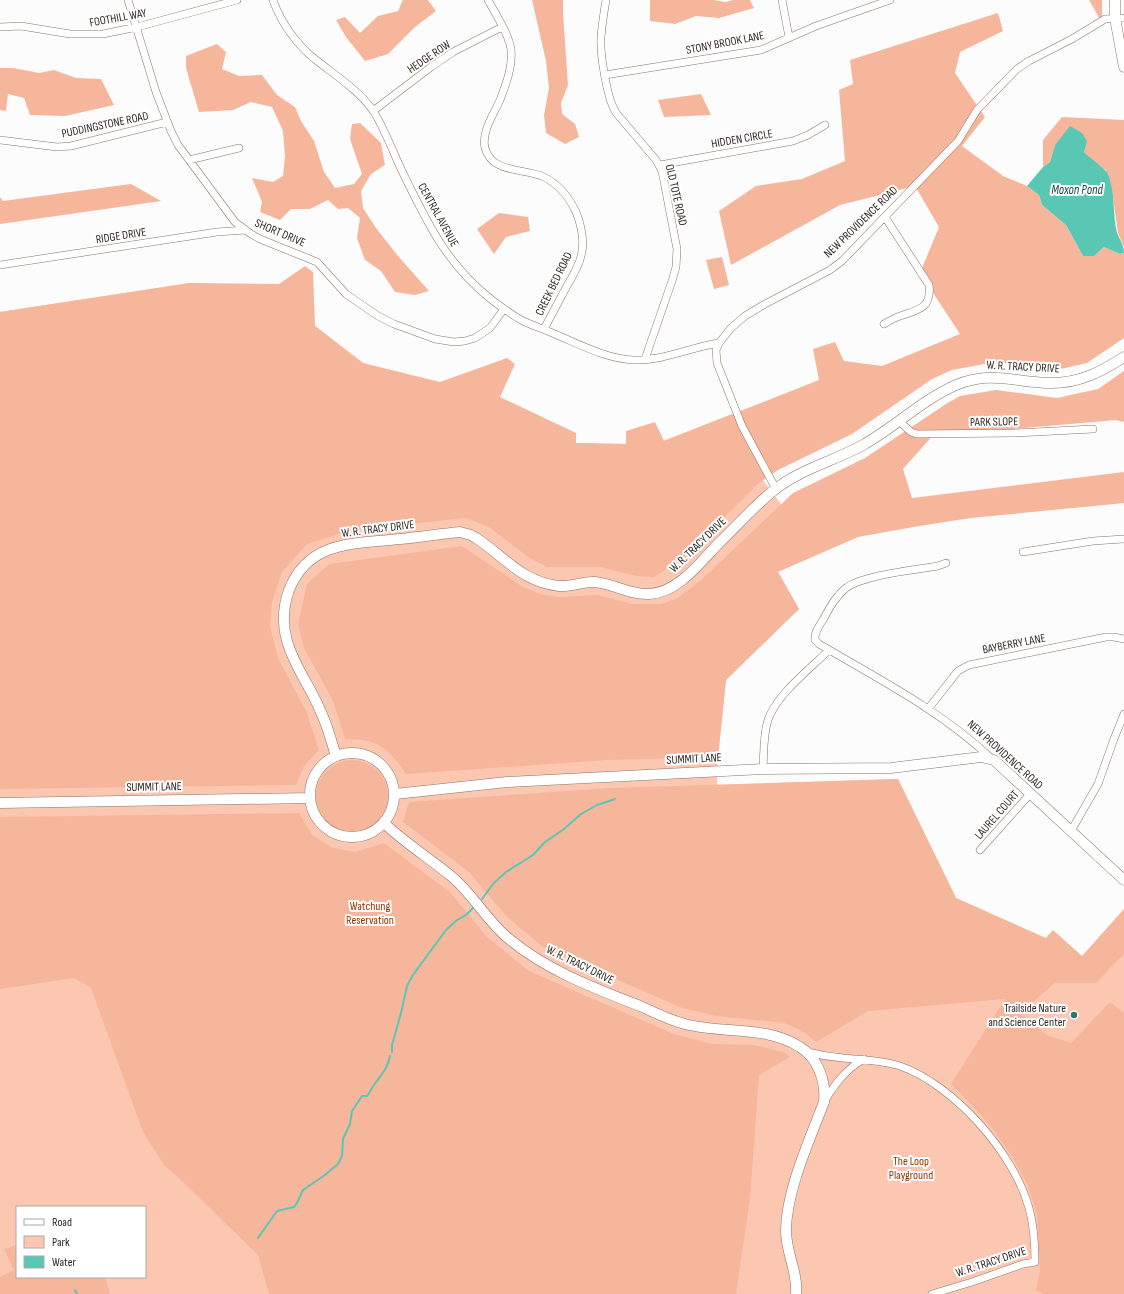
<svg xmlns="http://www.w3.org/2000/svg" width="1124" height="1294" viewBox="0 0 1124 1294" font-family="'Sofia Sans Condensed',sans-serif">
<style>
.green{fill:#fcc7b1;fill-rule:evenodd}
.forest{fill:#f6b69c}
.water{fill:#5ac7b5}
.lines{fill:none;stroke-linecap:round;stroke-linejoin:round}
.stream{stroke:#5ac7b5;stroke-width:2}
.street-casing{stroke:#8c7268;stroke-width:8}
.secondary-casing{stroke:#8c7268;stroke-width:11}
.street{stroke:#fff;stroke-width:7}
.secondary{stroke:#fff;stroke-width:10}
.poi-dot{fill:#31766b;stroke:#fff;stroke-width:1.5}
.labels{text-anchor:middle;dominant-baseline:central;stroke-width:4;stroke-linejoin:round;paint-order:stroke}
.street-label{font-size:12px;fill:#312622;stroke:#fff}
.park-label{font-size:12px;fill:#8e3400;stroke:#fff}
.poi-label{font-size:12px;fill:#312622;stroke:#fff;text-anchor:end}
.water-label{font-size:13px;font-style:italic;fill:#184941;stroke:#fff}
</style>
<rect width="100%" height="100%" fill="#fcfcfc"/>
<path class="green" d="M190 283 315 326 363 363 575 443 626 444 663 441 732 414 763 480 781 504 778 572 799 609 726 680 718 757 717 785 898 779 956 898 1082 956 1124 941V1294H0V312ZM17 1207H145V1277H17Z"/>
<path class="forest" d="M403 0H428L436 11 415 27 388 54 365 61 346 37 336 20 345 17 360 33 378 16 398 11Z
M532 0H563V13L568 85 561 103 562 114 575 124 579 137 565 144 546 133 544 115 549 88 546 61Z
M650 0H713L726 2 733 0H750L754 8 719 18 696 16 675 24 650 21Z
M1089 0H1102V22L1101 21Z
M998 13 1003 31 960 52 955 73 985 117 962 146 1003 176 1027 186 1039 195 1042 205 1066 225 1083 256H1094L1104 247 1120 254 1124 253V338L1087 363 1056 370 995 362 952 370 932 379 852 434 778 470 759 483 681 560 654 577 636 576 601 567H547L528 557 489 527 466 518 352 530 307 544 282 572 272 602 270 626 278 658 307 713 319 750 304 766 296 785 0 789V312L190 283 279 284 305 266 313 272 315 326 363 363 440 382 507 358 515 364 500 397 576 433V443L626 444V431L655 422 664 441 819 380 813 349 835 342 844 361 882 366 960 334 920 273 939 227 915 186 840 205 731 265 719 211 756 186 802 179 845 161 839 90 853 84 850 60Z
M217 44 226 52 222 69 239 76 262 75 277 95 295 107 301 121 314 141 324 172 335 188 354 184 362 174 350 139 352 124 360 123 381 143 385 165 371 174 361 191 363 208 376 228 398 256 429 291 415 295 395 292 381 271 365 260 357 238 360 218 348 208 338 209 328 200 310 209H291L280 220 260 212 262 202 252 178 273 182 283 176 285 156 283 131 272 107 251 102 233 110 199 112 186 68V56Z
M0 68H13L39 73 54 70 76 78 101 79 114 105 65 116 30 115 24 98 8 94 6 111 0 110Z
M701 94 711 115 664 117 658 100Z
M1062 117 1124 120V247L1118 233 1111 184 1106 170 1097 164 1084 152 1055 145 1050 162 1043 167V140Z
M131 184 161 201 0 224V197L3 201Z
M499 213 528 217 530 231 506 237 494 254 477 229Z
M722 257 729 285 714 289 706 260Z
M1124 371V422L1116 420 990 431 936 432 903 469 912 498 1124 472V503L971 518 919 526 858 537 778 572 799 609 726 680 718 757 608 760 406 774C396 759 386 746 368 741 361 739 352 740 345 739L333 701 304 648 298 624 307 584 329 564 462 546 523 587 540 594 558 597 599 595 631 604H661L676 599 700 581 793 493 865 458 946 404 960 396 996 390 1057 398 1098 389Z
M316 796a36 36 0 1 1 72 0a36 36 0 1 1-72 0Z
M898 779 956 898 1046 938 1053 930 1082 956 1124 909V954L1096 983H1055L1020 1013 1047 1035 1071 1043 1110 1002 1124 1013V1294H1043L1036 1290 1040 1270 1037 1215 1028 1186 1013 1158 995 1132 973 1106 951 1084 1005 999 868 1011 816 1042 804 1032 784 1023 716 1016 682 1008 543 947 507 917 469 872 403 822 409 802 610 788Z
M299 813 312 835 333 848 355 852 384 843 451 893 487 937 529 971 674 1034 712 1044 754 1045 784 1052 790 1057 759 1075 750 1199 736 1294H269L258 1255 182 1181 164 1165 143 1132 91 988 74 978 0 989V817Z
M17 1245V1277H105L110 1294H0V1277L14 1270 4 1249Z"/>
<path class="water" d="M1070 126 1082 133 1087 141 1084 152C1088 156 1106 170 1107 172 1116 191 1112 213 1117 233 1120 240 1124 245 1124 253L1120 254 1104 247 1094 256H1083L1066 225 1042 205 1039 195 1027 186 1043 167 1050 162 1055 145Z"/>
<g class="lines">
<path class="stream" d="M482 899 493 884 506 872 533 855 545 842 564 829 581 814 597 805 615 799
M392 1052V1045L401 1013 407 986 413 975 446 930 457 920 466 915 474 907
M258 1238 277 1211 294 1207 297 1203 303 1190 325 1175 338 1164 342 1156 343 1139 350 1124 352 1111 362 1096H367C370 1093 371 1089 374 1085 381 1075 388 1068 390 1056
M75 1290 77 1294"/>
<g class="street-casing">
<path id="street" d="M128 0 156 92 171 131 178 145 235 222 251 234 260 239 317 262 346 294 378 316 394 324 435 339 454 342 465 341 475 338 490 328 504 309
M273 0C281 23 297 45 316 60 335 75 360 91 374 112 385 130 393 152 402 171 427 222 446 264 492 300 501 307 512 315 523 321 534 326 546 330 557 335 581 345 607 359 634 360 663 361 691 347 719 343
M488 0C495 13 510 36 511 50 513 66 506 84 500 100 494 114 481 132 485 148 492 174 525 168 544 177 560 185 569 197 576 212 582 227 585 241 581 256 579 266 573 275 568 284 560 299 552 314 544 329
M606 0C604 12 602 24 601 37 600 54 607 101 617 114L656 160 661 169 663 176 677 249 676 267 672 281 645 359
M782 0 789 37
M0 27 21 26 70 34H103L137 27 237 0
M605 75 761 50 816 26 890 0
M373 111 431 67 453 52 502 27
M0 140 57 147 71 146 167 122
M189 160 239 148
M660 165 793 141 808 135 825 125
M0 265 217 232 245 230
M884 324C889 321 894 318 900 316 917 310 932 309 929 285L885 217
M899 421 911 432 917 434 1014 433 1093 429
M776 489 742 426 717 363 716 350 719 343 731 328 745 316 765 304 830 270 842 261 958 141 977 110 1017 69 1029 61 1072 39 1105 19 1124 18
M1023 552 1093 541 1124 539
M946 563 938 566C915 570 863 575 846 588 836 596 830 607 824 618 820 625 814 632 815 640L819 644C879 679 943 712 993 760
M928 709 958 671 969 665 1106 637H1114L1124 639
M763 769C764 753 763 735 768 720 776 695 810 669 829 650
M1071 831 1098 784 1114 739 1124 714
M980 850 1030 794
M807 1052C819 1055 831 1057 843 1058 862 1060 881 1060 900 1066 954 1085 1014 1153 1029 1208 1034 1226 1035 1244 1035 1262L1023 1264 972 1282 932 1294
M825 1100C836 1083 846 1069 864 1059"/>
</g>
<g class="secondary-casing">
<path id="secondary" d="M1115 0V18L1124 67
M310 795a42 42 0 1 1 84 0a42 42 0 1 1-84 0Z
M336 756C331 740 327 724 320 710 310 686 294 666 287 641 282 624 283 607 289 590 309 540 354 544 400 539 420 537 440 534 460 532L471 535 476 538C505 557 522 582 559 586 573 587 583 581 595 582 614 584 630 595 649 594 677 593 699 564 717 545 736 527 753 507 773 491 798 470 834 461 863 445 895 427 922 400 956 385 992 370 1016 383 1052 383 1079 383 1101 372 1124 357
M395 794 507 782 763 769 891 768 981 757 994 760 1124 880
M0 803 309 798
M384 823C405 843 429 858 451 876 473 894 486 920 508 938 546 970 594 988 640 1006 654 1012 669 1020 685 1024 722 1034 766 1025 800 1047 818 1058 826 1081 824 1102 810 1139 786 1191 786 1231 786 1253 798 1272 796 1294"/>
</g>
<use href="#street" class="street"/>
<use href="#secondary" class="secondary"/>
</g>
<circle class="poi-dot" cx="1074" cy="1015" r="4"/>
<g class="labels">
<g class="street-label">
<text transform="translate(118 18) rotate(-10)">FOOTHILL WAY</text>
<text transform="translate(725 43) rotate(-11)">STONY BROOK LANE</text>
<text transform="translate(429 57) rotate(-34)">HEDGE ROW</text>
<text transform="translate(105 125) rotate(-12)">PUDDINGSTONE ROAD</text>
<text transform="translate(742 139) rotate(-10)">HIDDEN CIRCLE</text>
<text transform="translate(676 195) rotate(77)">OLD TOTE ROAD</text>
<text transform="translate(438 215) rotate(61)">CENTRAL AVENUE</text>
<text transform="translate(861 222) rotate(-44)">NEW PROVIDENCE ROAD</text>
<text transform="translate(280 233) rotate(23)">SHORT DRIVE</text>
<text transform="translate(121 236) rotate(-9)">RIDGE DRIVE</text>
<text transform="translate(554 284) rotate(-64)">CREEK BED ROAD</text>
<text transform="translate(1023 367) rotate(3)">W. R. TRACY DRIVE</text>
<text transform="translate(994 422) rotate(-1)">PARK SLOPE</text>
<text transform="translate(378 529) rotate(-7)">W. R. TRACY DRIVE</text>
<text transform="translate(698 545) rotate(-44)">W. R. TRACY DRIVE</text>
<text transform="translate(1014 644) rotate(-11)">BAYBERRY LANE</text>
<text transform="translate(1005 755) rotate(42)">NEW PROVIDENCE ROAD</text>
<text transform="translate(694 759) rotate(-3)">SUMMIT LANE</text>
<text transform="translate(154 787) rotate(-1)">SUMMIT LANE</text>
<text transform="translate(997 815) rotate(-49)">LAUREL COURT</text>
<text transform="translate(580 965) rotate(26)">W. R. TRACY DRIVE</text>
<text transform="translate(991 1262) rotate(-18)">W. R. TRACY DRIVE</text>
</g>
<g class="park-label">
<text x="370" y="906">Watchung<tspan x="370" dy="14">Reservation</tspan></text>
<text x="911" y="1161">The Loop<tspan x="911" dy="14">Playground</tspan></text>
</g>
<g class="poi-label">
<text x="1066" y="1008">Trailside Nature<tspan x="1066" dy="14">and Science Center</tspan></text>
</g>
<g class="water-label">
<text x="1077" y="190">Moxon Pond</text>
</g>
</g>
<rect x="16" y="1206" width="130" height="72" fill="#ffffff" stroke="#ada8a7"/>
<rect x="24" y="1219" width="20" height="6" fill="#ffffff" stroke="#ada8a7"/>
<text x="52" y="1226" font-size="12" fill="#312622">Road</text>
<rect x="24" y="1236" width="20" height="12" fill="#fcc7b1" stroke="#ada8a7"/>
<text x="52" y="1246" font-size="12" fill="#312622">Park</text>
<rect x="24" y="1256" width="20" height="12" fill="#5ac7b5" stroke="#ada8a7"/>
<text x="52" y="1266" font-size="12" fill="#312622">Water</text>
</svg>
